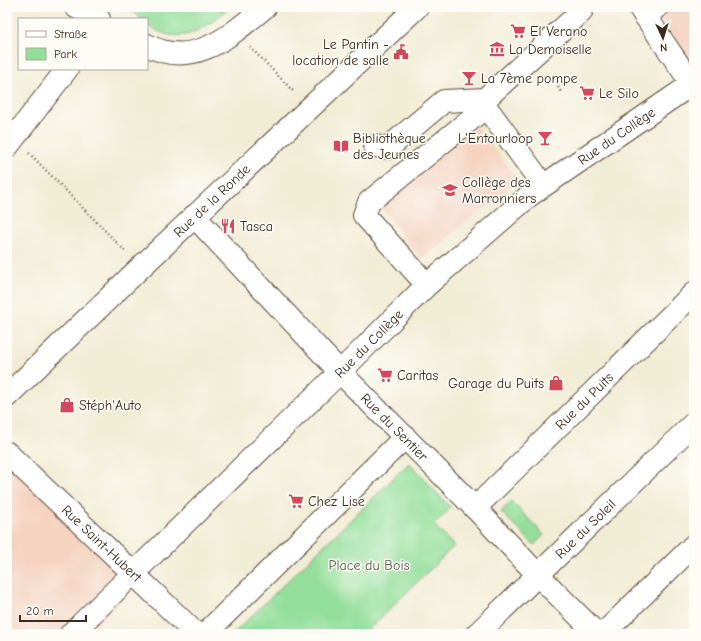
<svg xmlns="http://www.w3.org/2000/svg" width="701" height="641" viewBox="0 0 701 641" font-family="'Comic Neue',sans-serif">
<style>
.built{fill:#f4d3c0}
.green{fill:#93de9a;stroke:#67845c}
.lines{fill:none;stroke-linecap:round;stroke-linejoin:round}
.street-casing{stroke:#564739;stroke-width:24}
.primary-casing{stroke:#564739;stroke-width:24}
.path{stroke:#564739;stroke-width:2.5;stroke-dasharray:1 3;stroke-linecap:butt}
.street{stroke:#fff;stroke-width:22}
.primary{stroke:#fff;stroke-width:22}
.labels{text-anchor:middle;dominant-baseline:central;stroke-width:3;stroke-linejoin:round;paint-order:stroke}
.poi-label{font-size:14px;fill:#3b2a1e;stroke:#fdfcf7;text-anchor:start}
.street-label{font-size:14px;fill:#3b2a1e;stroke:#fdfcf7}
.park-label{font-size:14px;fill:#556043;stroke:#fdfcf7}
</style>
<rect width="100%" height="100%" fill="#fdfcf7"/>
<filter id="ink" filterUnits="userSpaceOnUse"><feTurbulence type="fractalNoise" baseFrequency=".025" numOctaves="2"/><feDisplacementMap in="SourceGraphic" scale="8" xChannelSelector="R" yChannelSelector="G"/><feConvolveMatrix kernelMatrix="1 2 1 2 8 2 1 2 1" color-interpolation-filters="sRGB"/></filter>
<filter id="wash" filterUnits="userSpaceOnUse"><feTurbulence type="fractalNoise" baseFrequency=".012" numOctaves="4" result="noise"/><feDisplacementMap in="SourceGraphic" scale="16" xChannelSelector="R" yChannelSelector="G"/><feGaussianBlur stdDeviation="0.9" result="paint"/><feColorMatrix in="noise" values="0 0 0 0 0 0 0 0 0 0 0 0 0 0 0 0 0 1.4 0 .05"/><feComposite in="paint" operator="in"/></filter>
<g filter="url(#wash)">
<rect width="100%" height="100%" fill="#f1ecd4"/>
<path class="built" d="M652 7H694V68L680 47Z
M476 126 519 180 421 259 378 204Z
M7 462 137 586 87 634H7Z"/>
<path class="green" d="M133 7H231C203 28 183 49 147 25V19H140L134 12Z
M409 463 451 508 434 525 454 546 364 634H236L235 632Z
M511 501 544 535 534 545 501 512Z"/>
</g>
<g filter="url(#ink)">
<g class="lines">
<g class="street-casing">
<g id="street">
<path d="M76 7 99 19"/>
<path d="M645 16 657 7"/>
<path d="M147 45C194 70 231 35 265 7"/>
<path d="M375 146 388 148 444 101 485 99"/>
<path d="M7 147 67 69"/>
<path d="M535 174 486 107 485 99 581 12 583 7"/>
<path id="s1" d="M194 216 340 372 475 508 538 575 597 634"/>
<path d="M418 275 364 215 369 202 486 107"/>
<path id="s2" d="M7 396 141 267 417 7"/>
<path id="s3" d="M7 453 133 573 196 634"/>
<path id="s4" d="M475 508 694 293"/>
<path d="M205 634 405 437"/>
<path id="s5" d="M477 634 694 423"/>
<path d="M603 634 694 545"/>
</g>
</g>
<g class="primary-casing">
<g id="primary">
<path id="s6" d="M71 634 340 372 427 285 530 195 692 84 639 7"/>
</g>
</g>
<path class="path" d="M223 7 221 9 223 13
M250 47 294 92
M558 87 561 92
M29 153 126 252"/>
<use href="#street" class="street"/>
<use href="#primary" class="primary"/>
</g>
</g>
<defs>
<g id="supermarket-bare" transform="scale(1.2)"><path d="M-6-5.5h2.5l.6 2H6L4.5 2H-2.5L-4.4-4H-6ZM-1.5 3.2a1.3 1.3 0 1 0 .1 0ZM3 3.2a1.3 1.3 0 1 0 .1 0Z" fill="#d1495b" stroke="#fdfcf7" stroke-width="2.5" paint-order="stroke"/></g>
<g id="museum-bare" transform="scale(1.2)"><path d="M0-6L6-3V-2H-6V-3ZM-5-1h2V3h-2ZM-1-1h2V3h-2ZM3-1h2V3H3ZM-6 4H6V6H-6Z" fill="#d1495b" stroke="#fdfcf7" stroke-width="2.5" paint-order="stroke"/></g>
<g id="civic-bare" transform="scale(1.2)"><path d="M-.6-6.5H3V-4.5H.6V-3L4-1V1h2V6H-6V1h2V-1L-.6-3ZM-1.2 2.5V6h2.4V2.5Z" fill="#d1495b" stroke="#fdfcf7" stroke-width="2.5" paint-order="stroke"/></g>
<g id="bar-bare" transform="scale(1.2)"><path d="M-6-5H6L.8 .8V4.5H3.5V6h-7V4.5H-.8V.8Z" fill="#d1495b" stroke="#fdfcf7" stroke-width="2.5" paint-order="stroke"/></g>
<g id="library-bare" transform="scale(1.2)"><path d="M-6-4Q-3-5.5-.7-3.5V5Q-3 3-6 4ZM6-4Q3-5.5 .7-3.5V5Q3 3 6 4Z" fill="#d1495b" stroke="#fdfcf7" stroke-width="2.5" paint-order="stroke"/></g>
<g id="school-bare" transform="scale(1.2)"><path d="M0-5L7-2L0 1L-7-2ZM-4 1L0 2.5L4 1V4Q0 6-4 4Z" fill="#d1495b" stroke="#fdfcf7" stroke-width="2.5" paint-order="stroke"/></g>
<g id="restaurant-bare" transform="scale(1.2)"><path d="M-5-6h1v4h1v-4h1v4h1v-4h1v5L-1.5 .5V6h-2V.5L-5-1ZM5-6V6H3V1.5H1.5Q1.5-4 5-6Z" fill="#d1495b" stroke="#fdfcf7" stroke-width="2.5" paint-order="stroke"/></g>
<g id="shop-bare" transform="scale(1.2)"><path d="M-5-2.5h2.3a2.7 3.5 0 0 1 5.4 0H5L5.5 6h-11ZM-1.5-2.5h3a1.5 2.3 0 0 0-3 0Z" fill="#d1495b" stroke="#fdfcf7" stroke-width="2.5" paint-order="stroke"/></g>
</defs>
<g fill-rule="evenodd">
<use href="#supermarket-bare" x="518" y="31"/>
<use href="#museum-bare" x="497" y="49"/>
<use href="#civic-bare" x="401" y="52"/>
<use href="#bar-bare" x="469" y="78"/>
<use href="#supermarket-bare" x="587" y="93"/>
<use href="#bar-bare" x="545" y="138"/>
<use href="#library-bare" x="341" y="146"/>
<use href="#school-bare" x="450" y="190"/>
<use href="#restaurant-bare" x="228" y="226"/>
<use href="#supermarket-bare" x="385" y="375"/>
<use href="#shop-bare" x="556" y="383"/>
<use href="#shop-bare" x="67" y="405"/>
<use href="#supermarket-bare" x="296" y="501"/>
</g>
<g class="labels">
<g class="poi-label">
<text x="530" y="31">El Verano</text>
<text x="389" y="44" text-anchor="end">Le Pantin -<tspan x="389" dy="16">location de salle</tspan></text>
<text x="509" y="49">La Demoiselle</text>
<text x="481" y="78">La 7ème pompe</text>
<text x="599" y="93">Le Silo</text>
<text x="353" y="138">Bibliothèque<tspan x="353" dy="16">des Jeunes</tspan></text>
<text x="533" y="138" text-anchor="end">L'Entourloop</text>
<text x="462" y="182">Collège des<tspan x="462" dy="16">Marronniers</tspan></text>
<text x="240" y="226">Tasca</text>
<text x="397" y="375">Caritas</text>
<text x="544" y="383" text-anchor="end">Garage du Puits</text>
<text x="79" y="405">Stéph'Auto</text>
<text x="308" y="501">Chez Lise</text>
</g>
<g class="street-label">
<text stroke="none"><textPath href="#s6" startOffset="740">Rue du Collège</textPath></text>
<text stroke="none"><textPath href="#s2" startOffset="283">Rue de la Ronde</textPath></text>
<text stroke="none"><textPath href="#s6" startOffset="416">Rue du Collège</textPath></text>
<text stroke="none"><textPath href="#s4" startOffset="153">Rue du Puits</textPath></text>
<text stroke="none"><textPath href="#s1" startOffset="291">Rue du Sentier</textPath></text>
<text stroke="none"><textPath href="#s5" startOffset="151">Rue du Soleil</textPath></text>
<text stroke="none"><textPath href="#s3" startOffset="131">Rue Saint-Hubert</textPath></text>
</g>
<g class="park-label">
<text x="369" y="565">Place du Bois</text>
</g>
</g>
<rect width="701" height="641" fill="none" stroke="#fdfcf7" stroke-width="24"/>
<rect x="18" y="18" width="130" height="52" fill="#fdfcf7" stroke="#afa8a0"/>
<rect x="26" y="31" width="20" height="6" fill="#ffffff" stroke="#afa8a0"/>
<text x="54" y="38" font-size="12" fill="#3b2a1e">Straße</text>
<rect x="26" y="48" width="20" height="12" fill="#93de9a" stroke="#afa8a0"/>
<text x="54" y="58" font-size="12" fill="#3b2a1e">Park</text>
<g transform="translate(663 38) rotate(176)" stroke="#fdfcf7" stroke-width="3" paint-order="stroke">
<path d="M0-3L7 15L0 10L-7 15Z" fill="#3b2a1e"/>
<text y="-6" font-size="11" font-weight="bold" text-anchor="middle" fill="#3b2a1e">N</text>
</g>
<path d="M20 615v6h66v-6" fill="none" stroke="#3b2a1e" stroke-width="2"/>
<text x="26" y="615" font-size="12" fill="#3b2a1e" stroke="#fdfcf7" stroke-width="3" paint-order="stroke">20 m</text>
</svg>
